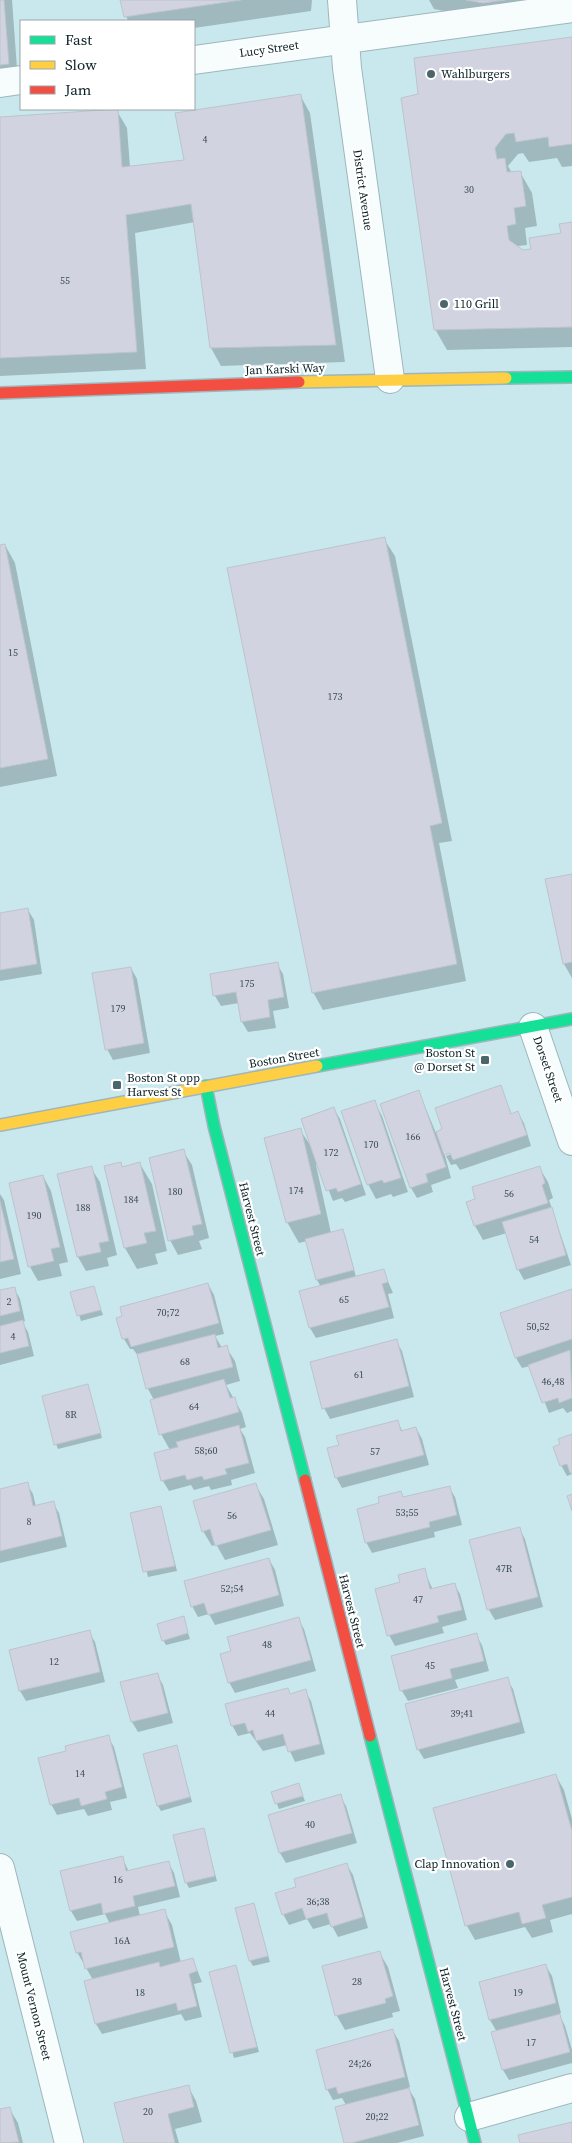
<svg xmlns="http://www.w3.org/2000/svg" width="572" height="2143" viewBox="0 0 572 2143" font-family="'Source Serif 4',serif">
<style>
.shadow{fill:#0003}
.building{fill:#d2d3e1;stroke:#bcc4cc}
.lines{fill:none;stroke-linecap:round;stroke-linejoin:round}
.street-casing{stroke:#9eb6bb;stroke-width:30}
.fast-casing{stroke:#9eb6bb;stroke-width:14}
.slow-casing{stroke:#9eb6bb;stroke-width:14}
.jam-casing{stroke:#9eb6bb;stroke-width:14}
.street{stroke:#f7fcfc;stroke-width:28}
.fast{stroke:#16e098;stroke-width:11}
.slow{stroke:#ffcf43;stroke-width:11}
.jam{stroke:#f24e42;stroke-width:11}
.poi-dot{fill:#4b666b;stroke:#fff;stroke-width:2}
.labels{text-anchor:middle;stroke-width:4.5;stroke-linejoin:round;paint-order:stroke}
.number-label{font-size:10px;fill:#3a4d53}
.street-label{font-size:12px;fill:#082024;stroke:#fff}
.poi-label{font-size:12px;fill:#082024;stroke:#fff;text-anchor:start}
</style>
<rect width="100%" height="100%" fill="#c8e8ee"/>
<g class="shadow">
<path d="M0,0H12L18,82L0,83Z"/>
<path d="M121,0H312L311,11L194,28V21H128Z"/>
<path d="M429,0H572L494,21L434,9Z"/>
<path d="M572,38V166L562,167L557,158L529,162L523,153L518,154L508,166L512,173L520,172L532,193L537,226L525,228L527,245L518,246V248L523,252L532,250L562,234L572,223V347L447,350L435,329L420,95Z"/>
<path d="M300,95L310,113L345,362L221,366L211,348L195,222L135,233L146,369L0,376V118L117,111L127,128L130,167L185,161Z"/>
<path d="M384,539L395,556L452,841L439,843L466,981L323,1010L313,992Z"/>
<path d="M5,545L15,563L57,776L0,787V546Z"/>
<path d="M572,876V978L564,964Z"/>
<path d="M28,910L34,920L42,974L0,981V914Z"/>
<path d="M277,964L283,974L289,1008L273,1011L276,1028L248,1032L242,1022L239,1003L221,1006L215,996L211,975Z"/>
<path d="M131,968L137,979L150,1053L113,1060L107,1049Z"/>
<path d="M500,1086L512,1115L518,1113L524,1123L531,1146L460,1170L456,1164L451,1165L446,1156L457,1152L456,1150L445,1155L444,1152L451,1178L431,1185L433,1192L417,1198L411,1188L382,1105L419,1092L436,1133L444,1130Z"/>
<path d="M374,1101L382,1116L408,1192L393,1197L391,1194L376,1199L368,1184Z"/>
<path d="M334,1109L340,1119L366,1195L345,1202L342,1198L333,1201L318,1164L316,1165L331,1233L342,1230L345,1235L356,1277L383,1270L393,1293L388,1294L394,1318L316,1338L310,1328L300,1292L321,1287L317,1280L307,1241L299,1243L287,1222L300,1130L313,1149Z"/>
<path d="M183,1151L192,1165L209,1238L199,1241L202,1249L178,1255L170,1240Z"/>
<path d="M120,1163L123,1168L140,1164L152,1184L167,1251L155,1254L158,1264L137,1269L125,1248L106,1167Z"/>
<path d="M539,1167L548,1182L553,1198L549,1200L571,1265L524,1280L518,1269L507,1233L483,1240L475,1226L477,1200Z"/>
<path d="M91,1168L100,1182L117,1255L107,1258L109,1266L86,1271L78,1257Z"/>
<path d="M43,1176L51,1191L68,1262L59,1264L62,1276L38,1281L30,1267Z"/>
<path d="M0,1194L4,1200L21,1274L0,1279Z"/>
<path d="M208,1284L214,1295L224,1334L215,1336L222,1348L226,1347L235,1361L240,1381L226,1385L242,1413L246,1427L240,1429L245,1437L255,1473L231,1480L232,1485L211,1490L209,1486L194,1490L191,1485L169,1491L163,1481L155,1454L170,1450L161,1434L154,1400L148,1389L139,1357L133,1349H130L124,1339L118,1319Z"/>
<path d="M93,1287L103,1315L81,1321L72,1293Z"/>
<path d="M14,1288L20,1299L25,1321L22,1322L28,1332L34,1356L0,1365V1292Z"/>
<path d="M572,1291V1411L567,1413L563,1408L549,1413L530,1366L522,1368L516,1358L501,1314Z"/>
<path d="M396,1341L402,1351L414,1397L330,1419L324,1408Z"/>
<path d="M87,1385L102,1438L58,1449L56,1444Z"/>
<path d="M397,1421L403,1432L416,1428L422,1439L429,1465L342,1488L336,1477L340,1446Z"/>
<path d="M572,1435V1474L567,1476L561,1465L562,1445Z"/>
<path d="M27,1484L33,1494L36,1507L53,1503L59,1513L67,1547L0,1563V1490Z"/>
<path d="M255,1484L264,1499L278,1545L225,1560L216,1544L212,1546L203,1531Z"/>
<path d="M449,1487L455,1497L462,1525L434,1532L435,1537L372,1553L366,1542L381,1504L400,1492L404,1498Z"/>
<path d="M161,1507L177,1571L148,1577L132,1514Z"/>
<path d="M519,1528L525,1539L543,1607L495,1620L489,1610Z"/>
<path d="M269,1559L275,1570L284,1606L215,1625L209,1614L198,1617L192,1606Z"/>
<path d="M424,1570L433,1590L454,1584L460,1594L467,1620L442,1627L444,1633L395,1646L389,1635L402,1583Z"/>
<path d="M183,1618L190,1639L166,1645L163,1640Z"/>
<path d="M298,1619L304,1629L316,1671L235,1693L229,1682L232,1652Z"/>
<path d="M89,1632L95,1642L105,1682L26,1701L20,1691L10,1651Z"/>
<path d="M476,1635L482,1645L489,1671L455,1680L458,1688L408,1701L402,1691L392,1657Z"/>
<path d="M157,1674L163,1685L173,1723L138,1732L132,1722L122,1683Z"/>
<path d="M507,1679L513,1689L525,1733L424,1759L418,1749Z"/>
<path d="M305,1691L311,1701L325,1754L295,1762L287,1745L263,1751L250,1733L238,1736L232,1725L290,1695Z"/>
<path d="M108,1737L114,1747L127,1798L110,1802L112,1810L88,1816L84,1809L57,1815L51,1804L68,1752Z"/>
<path d="M176,1746L192,1802L161,1811L158,1806Z"/>
<path d="M556,1776L564,1790L572,1819V1914L550,1920L553,1932L532,1938L525,1927L475,1940L467,1926L435,1809Z"/>
<path d="M298,1784L305,1801L279,1809L272,1792Z"/>
<path d="M340,1796L346,1806L357,1843L286,1863L280,1853L270,1815Z"/>
<path d="M203,1830L217,1881L189,1888L186,1882Z"/>
<path d="M122,1857L129,1872L168,1862L174,1873L180,1897L138,1907L140,1916L164,1911L172,1925L181,1963L193,1960L202,1982L194,1984L202,2017L185,2021L181,2014L102,2034L96,2024L93,1980L77,1952L110,1924L105,1914L77,1921L71,1911Z"/>
<path d="M347,1865L353,1875L368,1928L338,1937L331,1924L313,1929L307,1919L289,1925L283,1914L298,1888Z"/>
<path d="M253,1905L270,1962L253,1966L250,1961Z"/>
<path d="M379,1952L388,1967L400,2011L392,2013L393,2017L345,2030L337,2016L324,1967Z"/>
<path d="M236,1966L259,2052L234,2058L211,1973Z"/>
<path d="M546,1966L552,1976L561,2013L559,2014L565,2026L572,2050V2063L509,2080L503,2070L497,2032L490,2020L480,1983Z"/>
<path d="M393,2031L399,2041L410,2087L408,2088L415,2099L424,2136L397,2143H345L346,2105L342,2098L333,2100L327,2089Z"/>
<path d="M188,2086L196,2101L202,2122L175,2129L179,2143H125Z"/>
<path d="M9,2108L18,2123L23,2143H0V2110Z"/>
</g>
<g class="building">
<path d="M0,0H4L9,64L0,65Z"/>
<path d="M120,0H241L124,17Z"/>
<path d="M466,0H505L483,3Z"/>
<path d="M572,37V144L549,147L548,137L516,142L514,133L506,134L495,148L497,159L505,158L507,172L521,171L526,206L514,208L516,224L507,226L509,240L523,250L531,249L529,238L561,233L559,224L572,222V327L434,330L401,98L418,94L414,58Z"/>
<path d="M301,94L336,345L210,348L191,204L126,215L137,352L0,358V117L118,109L122,167L184,160L175,113Z"/>
<path d="M385,537L442,823L430,826L457,964L312,993L227,568Z"/>
<path d="M5,544L48,759L0,768V545Z"/>
<path d="M572,874V962L563,964L545,879Z"/>
<path d="M28,908L37,964L0,970V913Z"/>
<path d="M278,962L284,997L268,1000L270,1017L241,1022L236,992L213,996L210,974Z"/>
<path d="M131,967L144,1043L105,1050L92,973Z"/>
<path d="M501,1085L511,1114L518,1111L527,1135L453,1160L450,1153L444,1155L436,1132L442,1129L435,1108Z"/>
<path d="M419,1090L446,1167L426,1174L428,1182L410,1188L380,1104Z"/>
<path d="M375,1100L401,1178L384,1183L382,1180L367,1185L341,1111Z"/>
<path d="M334,1107L361,1184L338,1192L336,1188L326,1191L301,1119Z"/>
<path d="M301,1128L321,1214L286,1223L264,1138Z"/>
<path d="M184,1149L202,1224L192,1226L194,1235L168,1241L149,1158Z"/>
<path d="M121,1162L122,1167L140,1162L156,1231L144,1233L147,1243L124,1248L104,1166Z"/>
<path d="M92,1166L109,1241L99,1243L101,1252L77,1257L57,1174Z"/>
<path d="M540,1166L545,1183L542,1185L548,1203L474,1226L466,1202L475,1199L472,1187Z"/>
<path d="M43,1175L60,1247L51,1249L54,1261L28,1267L9,1183Z"/>
<path d="M0,1201L14,1259L0,1262Z"/>
<path d="M552,1207L566,1255L517,1270L502,1222Z"/>
<path d="M343,1229L354,1270L316,1280L305,1239Z"/>
<path d="M384,1269L388,1282L382,1284L389,1307L309,1328L299,1291Z"/>
<path d="M208,1283L219,1323L131,1347L128,1338L122,1339L116,1318L122,1316L120,1307Z"/>
<path d="M94,1286L101,1310L77,1316L70,1292Z"/>
<path d="M15,1287L20,1311L0,1316V1290Z"/>
<path d="M572,1289V1339L515,1358L500,1313Z"/>
<path d="M23,1320L29,1346L0,1353V1326Z"/>
<path d="M215,1334L218,1348L227,1345L233,1367L146,1389L137,1354Z"/>
<path d="M397,1339L409,1386L322,1409L310,1362Z"/>
<path d="M570,1350L572,1398L559,1403L558,1398L542,1403L528,1365Z"/>
<path d="M224,1379L230,1398L235,1397L239,1412L159,1435L150,1400Z"/>
<path d="M88,1384L101,1433L54,1445L42,1396Z"/>
<path d="M398,1420L401,1431L416,1427L424,1455L335,1478L327,1448L339,1445L336,1436Z"/>
<path d="M239,1425L249,1463L225,1469L227,1474L204,1480L202,1476L187,1480L185,1475L161,1481L154,1453L178,1447L176,1442Z"/>
<path d="M572,1434V1473H570L567,1464L560,1466L553,1447L560,1444L558,1439Z"/>
<path d="M28,1482L33,1506L54,1501L62,1536L0,1551V1489Z"/>
<path d="M256,1483L271,1530L215,1546L210,1529L202,1532L193,1501Z"/>
<path d="M450,1486L457,1515L429,1522L430,1527L365,1543L357,1509L379,1503L378,1497L401,1491L403,1497Z"/>
<path d="M572,1494V1511L567,1496Z"/>
<path d="M161,1506L175,1566L143,1572L130,1513Z"/>
<path d="M520,1527L538,1597L487,1610L469,1540Z"/>
<path d="M269,1558L279,1595L208,1615L204,1603L191,1607L184,1581Z"/>
<path d="M425,1568L430,1589L455,1583L462,1610L437,1616L439,1622L387,1636L375,1589L400,1582L398,1575Z"/>
<path d="M184,1616L188,1633L162,1641L157,1624Z"/>
<path d="M299,1617L311,1660L228,1683L220,1654L231,1651L227,1637Z"/>
<path d="M90,1630L100,1672L19,1691L9,1650Z"/>
<path d="M477,1633L484,1661L450,1669L452,1678L400,1691L391,1656Z"/>
<path d="M158,1673L168,1713L131,1722L120,1682Z"/>
<path d="M508,1677L520,1722L417,1750L405,1704Z"/>
<path d="M288,1688L290,1694L306,1689L320,1744L288,1752L283,1734L256,1741L253,1730L248,1732L245,1723L231,1726L225,1704Z"/>
<path d="M109,1735L122,1787L105,1792L107,1799L81,1806L79,1798L50,1805L38,1758L66,1751L65,1746Z"/>
<path d="M177,1745L190,1797L157,1806L143,1754Z"/>
<path d="M556,1774L572,1831V1897L542,1905L546,1918L522,1924L519,1912L465,1926L433,1808Z"/>
<path d="M299,1783L303,1796L275,1804L271,1792Z"/>
<path d="M341,1794L352,1833L279,1853L268,1815Z"/>
<path d="M204,1828L215,1876L185,1883L173,1835Z"/>
<path d="M123,1856L126,1871L169,1861L175,1886L133,1896L135,1906L103,1914L101,1903L70,1911L60,1871Z"/>
<path d="M347,1863L363,1917L331,1927L327,1913L306,1919L302,1908L282,1915L275,1893L296,1887L294,1879Z"/>
<path d="M254,1903L268,1956L249,1961L235,1908Z"/>
<path d="M165,1909L174,1947L85,1969L81,1952L76,1953L70,1932Z"/>
<path d="M380,1951L393,1996L385,1999L386,2003L335,2016L322,1966Z"/>
<path d="M193,1958L197,1971L189,1974L197,2006L178,2011L176,2003L95,2024L84,1981L159,1962L160,1967Z"/>
<path d="M546,1964L556,2003L489,2020L479,1982Z"/>
<path d="M236,1965L257,2047L230,2053L209,1972Z"/>
<path d="M560,2014L570,2052L502,2070L491,2032Z"/>
<path d="M393,2029L405,2077L338,2094L336,2087L326,2090L316,2050Z"/>
<path d="M189,2085L194,2107L168,2114L175,2143H124L114,2103Z"/>
<path d="M409,2088L419,2125L352,2143H344L335,2107Z"/>
<path d="M10,2107L19,2142L0,2143V2109Z"/>
<path d="M572,2122V2143H520L518,2135Z"/>
</g>
<g class="lines">
<g class="street-casing">
<g id="street">
<path d="M342,0L347,68L390,379"/>
<path d="M194,60L572,8"/>
<path d="M0,83L21,80"/>
<path d="M533,1027L572,1141"/>
<path d="M0,1868L69,2143"/>
<path d="M469,2117L572,2088"/>
</g>
</g>
<g class="fast-casing">
<g id="fast">
<path d="M506,378L572,377"/>
<path d="M317,1066L572,1019"/>
<path d="M206,1086L214,1126L305,1480"/>
<path d="M370,1736L475,2143"/>
</g>
</g>
<g class="slow-casing">
<g id="slow">
<path d="M299,382L506,378"/>
<path d="M0,1125L317,1066"/>
</g>
</g>
<g class="jam-casing">
<g id="jam">
<path d="M0,393L299,382"/>
<path d="M305,1480L370,1736"/>
</g>
</g>
<use href="#street" class="street"/>
<use href="#fast" class="fast"/>
<use href="#slow" class="slow"/>
<use href="#jam" class="jam"/>
</g>
<g class="poi-dot">
<circle cx="431" cy="74" r="5"/>
<circle cx="444" cy="304" r="5"/>
<rect x="480" y="1055" width="10" height="10" rx="2.5"/>
<rect x="112" y="1080" width="10" height="10" rx="2.5"/>
<circle cx="510" cy="1864" r="5"/>
</g>
<g class="labels">
<g class="number-label">
<text x="205" y="143">4</text>
<text x="469" y="193">30</text>
<text x="65" y="284">55</text>
<text x="13" y="656">15</text>
<text x="335" y="700">173</text>
<text x="247" y="987">175</text>
<text x="118" y="1012">179</text>
<text x="413" y="1140">166</text>
<text x="371" y="1148">170</text>
<text x="331" y="1156">172</text>
<text x="296" y="1194">174</text>
<text x="175" y="1195">180</text>
<text x="509" y="1197">56</text>
<text x="131" y="1203">184</text>
<text x="83" y="1211">188</text>
<text x="34" y="1219">190</text>
<text x="534" y="1243">54</text>
<text x="344" y="1303">65</text>
<text x="9" y="1305">2</text>
<text x="168" y="1316">70;72</text>
<text x="538" y="1330">50,52</text>
<text x="13" y="1340">4</text>
<text x="185" y="1365">68</text>
<text x="359" y="1378">61</text>
<text x="553" y="1385">46,48</text>
<text x="194" y="1410">64</text>
<text x="71" y="1418">8R</text>
<text x="206" y="1454">58;60</text>
<text x="375" y="1455">57</text>
<text x="407" y="1516">53;55</text>
<text x="232" y="1519">56</text>
<text x="29" y="1525">8</text>
<text x="504" y="1572">47R</text>
<text x="232" y="1592">52;54</text>
<text x="418" y="1603">47</text>
<text x="267" y="1648">48</text>
<text x="54" y="1665">12</text>
<text x="430" y="1669">45</text>
<text x="270" y="1717">44</text>
<text x="462" y="1717">39;41</text>
<text x="80" y="1777">14</text>
<text x="310" y="1828">40</text>
<text x="118" y="1883">16</text>
<text x="318" y="1905">36;38</text>
<text x="122" y="1944">16A</text>
<text x="357" y="1985">28</text>
<text x="140" y="1996">18</text>
<text x="518" y="1996">19</text>
<text x="531" y="2046">17</text>
<text x="360" y="2067">24;26</text>
<text x="148" y="2115">20</text>
<text x="377" y="2120">20;22</text>
</g>
<g class="street-label">
<text transform="translate(269 49) rotate(-8)" y="4">Lucy Street</text>
<text transform="translate(363 190) rotate(82)" y="4">District Avenue</text>
<text transform="translate(285 369) rotate(-2)" y="4">Jan Karski Way</text>
<text transform="translate(284 1058) rotate(-10)" y="4">Boston Street</text>
<text transform="translate(548 1069) rotate(71)" y="4">Dorset Street</text>
<text transform="translate(252 1219) rotate(76)" y="4">Harvest Street</text>
<text transform="translate(352 1611) rotate(76)" y="4">Harvest Street</text>
<text transform="translate(453 2004) rotate(75)" y="4">Harvest Street</text>
<text transform="translate(34 2006) rotate(76)" y="4">Mount Vernon Street</text>
</g>
<g class="poi-label">
<text x="441" y="78">Wahlburgers</text>
<text x="454" y="308">110 Grill</text>
<text x="475" y="1057" text-anchor="end">Boston St<tspan x="475" dy="14">@ Dorset St</tspan></text>
<text x="127" y="1082">Boston St opp<tspan x="127" dy="14">Harvest St</tspan></text>
<text x="500" y="1868" text-anchor="end">Clap Innovation</text>
</g>
</g>
<rect x="20" y="20" width="175" height="90" fill="#ffffff" stroke="#9ca6a7"/>
<rect x="30" y="36" width="25" height="8" fill="#16e098" stroke="#9ca6a7"/>
<text x="65" y="45" font-size="15" fill="#082024">Fast</text>
<rect x="30" y="61" width="25" height="8" fill="#ffcf43" stroke="#9ca6a7"/>
<text x="65" y="70" font-size="15" fill="#082024">Slow</text>
<rect x="30" y="86" width="25" height="8" fill="#f24e42" stroke="#9ca6a7"/>
<text x="65" y="95" font-size="15" fill="#082024">Jam</text>
</svg>
